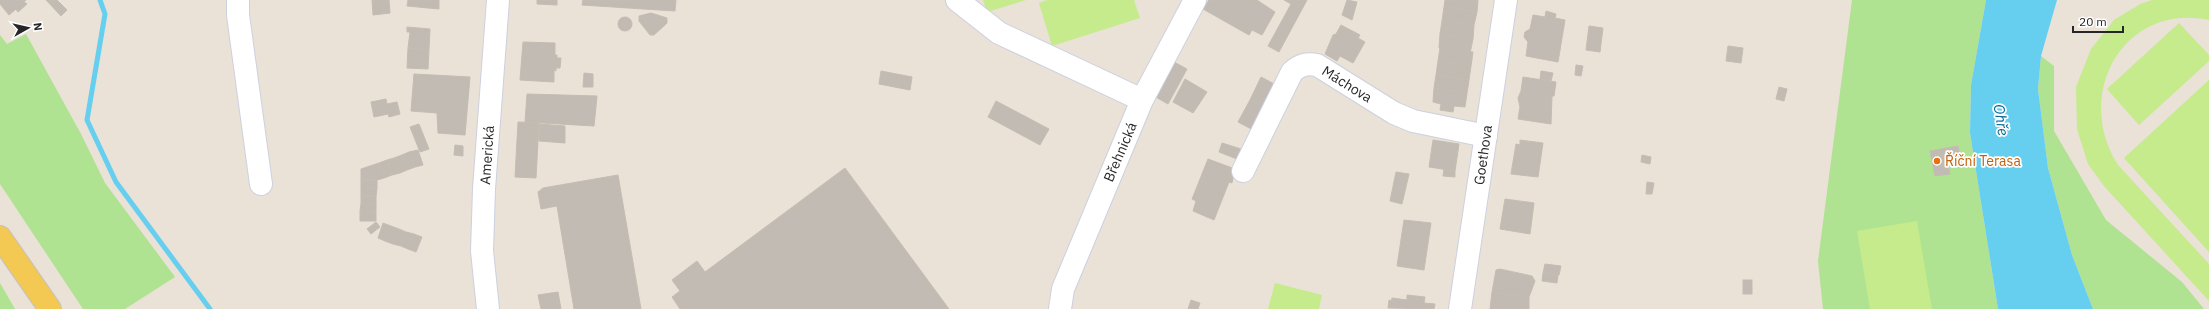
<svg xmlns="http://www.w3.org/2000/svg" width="2209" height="309" viewBox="0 0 2209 309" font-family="'IBM Plex Sans',sans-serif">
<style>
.green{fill:#afe391}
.pitch{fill:#c5eb8c}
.water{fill:#66cff0}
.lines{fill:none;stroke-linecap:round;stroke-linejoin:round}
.stream{stroke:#66cff0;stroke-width:5}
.building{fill:#c1bbb4;stroke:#c5bdb1}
.minor-casing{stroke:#ccd1e0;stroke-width:24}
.major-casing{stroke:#c2c2c2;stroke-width:24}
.minor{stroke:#fff;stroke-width:22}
.major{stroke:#f3c953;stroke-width:22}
.food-dot{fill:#e8710a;stroke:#fff;stroke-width:1.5}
.labels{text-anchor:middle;stroke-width:3.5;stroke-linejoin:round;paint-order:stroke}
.street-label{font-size:14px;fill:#262626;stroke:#fff}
.food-label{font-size:14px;fill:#c56008;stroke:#fff;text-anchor:start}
.water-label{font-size:15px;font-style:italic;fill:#0a6a96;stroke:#fff}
</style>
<rect width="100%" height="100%" fill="#eae1d7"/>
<g class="green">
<path d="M1852,0H1986L1971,85L1970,133L1998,309H1823L1818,261Z"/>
<path d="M26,34L81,134L105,183L175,277L125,309H83L0,184V35L7,44Z"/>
<path d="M2041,56L2054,66V131L2106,220L2182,282L2204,309H2093L2072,255L2048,168L2038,89Z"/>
<path d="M0,283L15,309H0Z"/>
</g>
<g class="pitch">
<path d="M983,0H1026L987,12Z"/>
<path d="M1047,0H1134L1140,18L1052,46L1039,3Z"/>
<path d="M2152,0H2209V20C2123,2 2073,95 2118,165L2209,264V301L2104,186L2088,164L2077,129L2076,87L2091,49L2114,20L2140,4Z"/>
<path d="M2179,23L2209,55V61L2139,125L2107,89Z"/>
<path d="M2209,80V252L2124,158Z"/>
<path d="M1917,221L1932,309H1870L1857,231Z"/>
<path d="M1275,283L1322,295L1319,309H1268Z"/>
</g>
<path class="water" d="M1986,0H2057L2041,56L2038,89L2048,168L2072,255L2093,309H1998L1970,133L1971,85Z"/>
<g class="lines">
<path class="stream" d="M100,0L105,14L87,120L116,182L210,309"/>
</g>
<g class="building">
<path d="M0,0H26L24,2L27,4L18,12L16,9L9,15L0,4Z"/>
<path d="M46,0H57L67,10L61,16Z"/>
<path d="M372,0H389L390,13L373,15Z"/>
<path d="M408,0H439V9L407,6Z"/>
<path d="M537,0H557V5L537,4Z"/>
<path d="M583,0H676L675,11L582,5Z"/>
<path d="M1209,0H1257L1275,12L1262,35L1252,30L1249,35L1203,9Z"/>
<path d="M1284,0H1307L1279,52L1268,46L1291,4Z"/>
<path d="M1347,0L1357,2L1352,20L1342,15Z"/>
<path d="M1445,0H1478L1477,12L1444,7Z"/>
<path d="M1444,7L1477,12L1474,25L1442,21Z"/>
<path d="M1546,11L1556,14L1555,18L1565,20L1558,62L1526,56L1528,42L1524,37L1525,32L1530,29L1533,15L1545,17Z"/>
<path d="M651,13L667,18V23L654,35H650L639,21V16Z"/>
<circle cx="625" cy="24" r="7"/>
<path d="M1442,21L1474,25L1473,39L1440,34Z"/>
<path d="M1341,25L1360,35L1358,38L1365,42L1353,63L1340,56L1337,61L1325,54L1333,35L1336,34Z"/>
<path d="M1589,26L1603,28L1600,52L1586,50Z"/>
<path d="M407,27L430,29L429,49L408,48L410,32H407Z"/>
<path d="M1440,34L1473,39L1470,53L1439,48Z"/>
<path d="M523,42L555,43V55H557V58H561L560,68H556V71L554,70V82L520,80Z"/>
<path d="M1728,46L1743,48L1741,63L1726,61Z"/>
<path d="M408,48L429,49L428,69L407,68Z"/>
<path d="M1440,48L1473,52L1471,66L1438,61Z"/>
<path d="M1172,61L1187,69L1168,104L1154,96Z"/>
<path d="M1438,61L1471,66L1469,80L1436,75Z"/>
<path d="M1576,65L1583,66L1581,76L1575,75Z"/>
<path d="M881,71L912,77L910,90L879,84Z"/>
<path d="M1541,71L1553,73L1551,81L1540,79Z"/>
<path d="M584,73L593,74V87H583Z"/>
<path d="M414,74L470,77L465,135L438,133L437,113L411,111Z"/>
<path d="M1436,75L1469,80L1467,93L1434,88Z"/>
<path d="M1261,77L1278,86L1266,108L1250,100Z"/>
<path d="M1523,77L1556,82L1554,96H1552L1551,124L1518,119L1520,107L1518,98L1521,91Z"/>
<path d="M1185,79L1207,92L1193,113L1173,102Z"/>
<path d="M1779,87L1787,89L1784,101L1776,99Z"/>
<path d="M1434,88L1467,93L1465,107L1454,106L1453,112L1440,110L1441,104L1433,102Z"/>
<path d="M527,94L597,96L594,126L525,122Z"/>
<path d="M386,99L387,104L397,102L400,114L389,117L388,114L374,117L371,102Z"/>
<path d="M1250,100L1266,108L1255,131L1238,122Z"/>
<path d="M996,101L1049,129L1040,145L988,117Z"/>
<path d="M518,122L539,123L536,178L515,177Z"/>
<path d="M419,124L429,149L420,152L410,127Z"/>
<path d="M539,124L565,126V143L539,141Z"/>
<path d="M1433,140L1459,144L1455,171L1429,167Z"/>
<path d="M1520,140L1543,143L1538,177L1511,174L1516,144L1520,145Z"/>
<path d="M1222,143L1241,149L1237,159L1219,152Z"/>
<path d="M455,145L463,146V156L454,155Z"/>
<path d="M1958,146L1961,161L1948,164L1950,174L1935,176L1930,151Z"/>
<path d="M418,150L423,165L415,167L409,152Z"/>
<path d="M409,152L415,167L407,170L402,155Z"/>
<path d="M402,155L407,170L400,173L394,158Z"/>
<path d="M1642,155L1651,157L1650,164L1641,162Z"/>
<path d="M394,158L400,173L392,175L387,160Z"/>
<path d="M1208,159L1235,169L1232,183L1229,182L1214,220L1193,211L1196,201L1192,199Z"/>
<path d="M387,160L392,175L384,178L379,163Z"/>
<path d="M379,163L384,178L377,180H361V169Z"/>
<path d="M845,168L949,309H680L672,297L680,291L672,280L697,261L705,272Z"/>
<path d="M1444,169L1455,171V177L1443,176Z"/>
<path d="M1396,172L1409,174L1402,204L1390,201Z"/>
<path d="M618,175L641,309H574L557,206L541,209L538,192L543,188Z"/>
<rect x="361" y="180" width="16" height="8"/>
<path d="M1647,182L1654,183L1652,194H1646Z"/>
<path d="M361,188H377L376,196H361Z"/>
<rect x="361" y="196" width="15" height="8"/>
<path d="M1505,199L1534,203L1530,234L1500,229Z"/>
<path d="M361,204H376V212L360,211Z"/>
<path d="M360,211L376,212V221H360Z"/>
<path d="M1404,220L1431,223L1424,270L1397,266Z"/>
<path d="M376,222L380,227L371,234L367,229Z"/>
<path d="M383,223L391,226L385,241L378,238Z"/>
<path d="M391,226L399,229L393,244L385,241Z"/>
<path d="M399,229L406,232L401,246L393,244Z"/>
<path d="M406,232L414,234L408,249L401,246Z"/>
<path d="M414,234L422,237L416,252L408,249Z"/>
<path d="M1545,264L1561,266L1559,275L1543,273Z"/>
<path d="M1500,269L1532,276L1535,281L1529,297L1492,292L1496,270Z"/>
<path d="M1543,273L1558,275L1557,283L1542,281Z"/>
<rect x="1743" y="280" width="9" height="14"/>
<path d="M558,292L561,309H541L538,295Z"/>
<path d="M1492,292L1529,297V309H1490Z"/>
<path d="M1407,295L1425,297L1424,303L1435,304L1434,309L1388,308L1389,300L1391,301L1392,298L1407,300Z"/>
<path d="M1191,300L1200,303L1198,309H1188Z"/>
</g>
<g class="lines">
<g class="minor-casing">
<g id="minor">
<path d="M238,0V15L261,184"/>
<path d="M957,0L999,33L1142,100"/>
<path d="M1243,171L1292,72C1300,65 1306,63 1317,65L1394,113L1413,121L1486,136"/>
<path d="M488,309L482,251L484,189L498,0"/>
<path d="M1060,309L1063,289L1142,100L1195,0"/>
<path d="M1460,309L1506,0"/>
</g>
</g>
<g class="major-casing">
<path id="major" d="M0,237L50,309"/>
</g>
<use href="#minor" class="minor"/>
<use href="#major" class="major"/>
</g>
<circle class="food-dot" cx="1937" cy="161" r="4"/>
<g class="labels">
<g class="street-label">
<text transform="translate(1347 84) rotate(32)" y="5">Máchova</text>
<text transform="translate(1120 152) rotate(-67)" y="5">Břehnická</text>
<text transform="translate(487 155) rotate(-86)" y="5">Americká</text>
<text transform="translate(1483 155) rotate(-82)" y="5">Goethova</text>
</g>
<g class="food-label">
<text x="1945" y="166">Říční Terasa</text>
</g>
<g class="water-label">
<text transform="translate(2001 120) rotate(81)" y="5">Ohře</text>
</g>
</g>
<g transform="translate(28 28) rotate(82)" stroke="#ffffff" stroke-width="3" paint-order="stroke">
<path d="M0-3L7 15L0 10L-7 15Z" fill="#262626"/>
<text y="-6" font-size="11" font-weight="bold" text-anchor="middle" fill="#262626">N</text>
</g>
<path d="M2073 26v6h50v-6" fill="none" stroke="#262626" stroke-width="2"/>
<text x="2079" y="26" font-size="12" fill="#262626" stroke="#ffffff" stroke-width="3" paint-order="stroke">20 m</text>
</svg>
